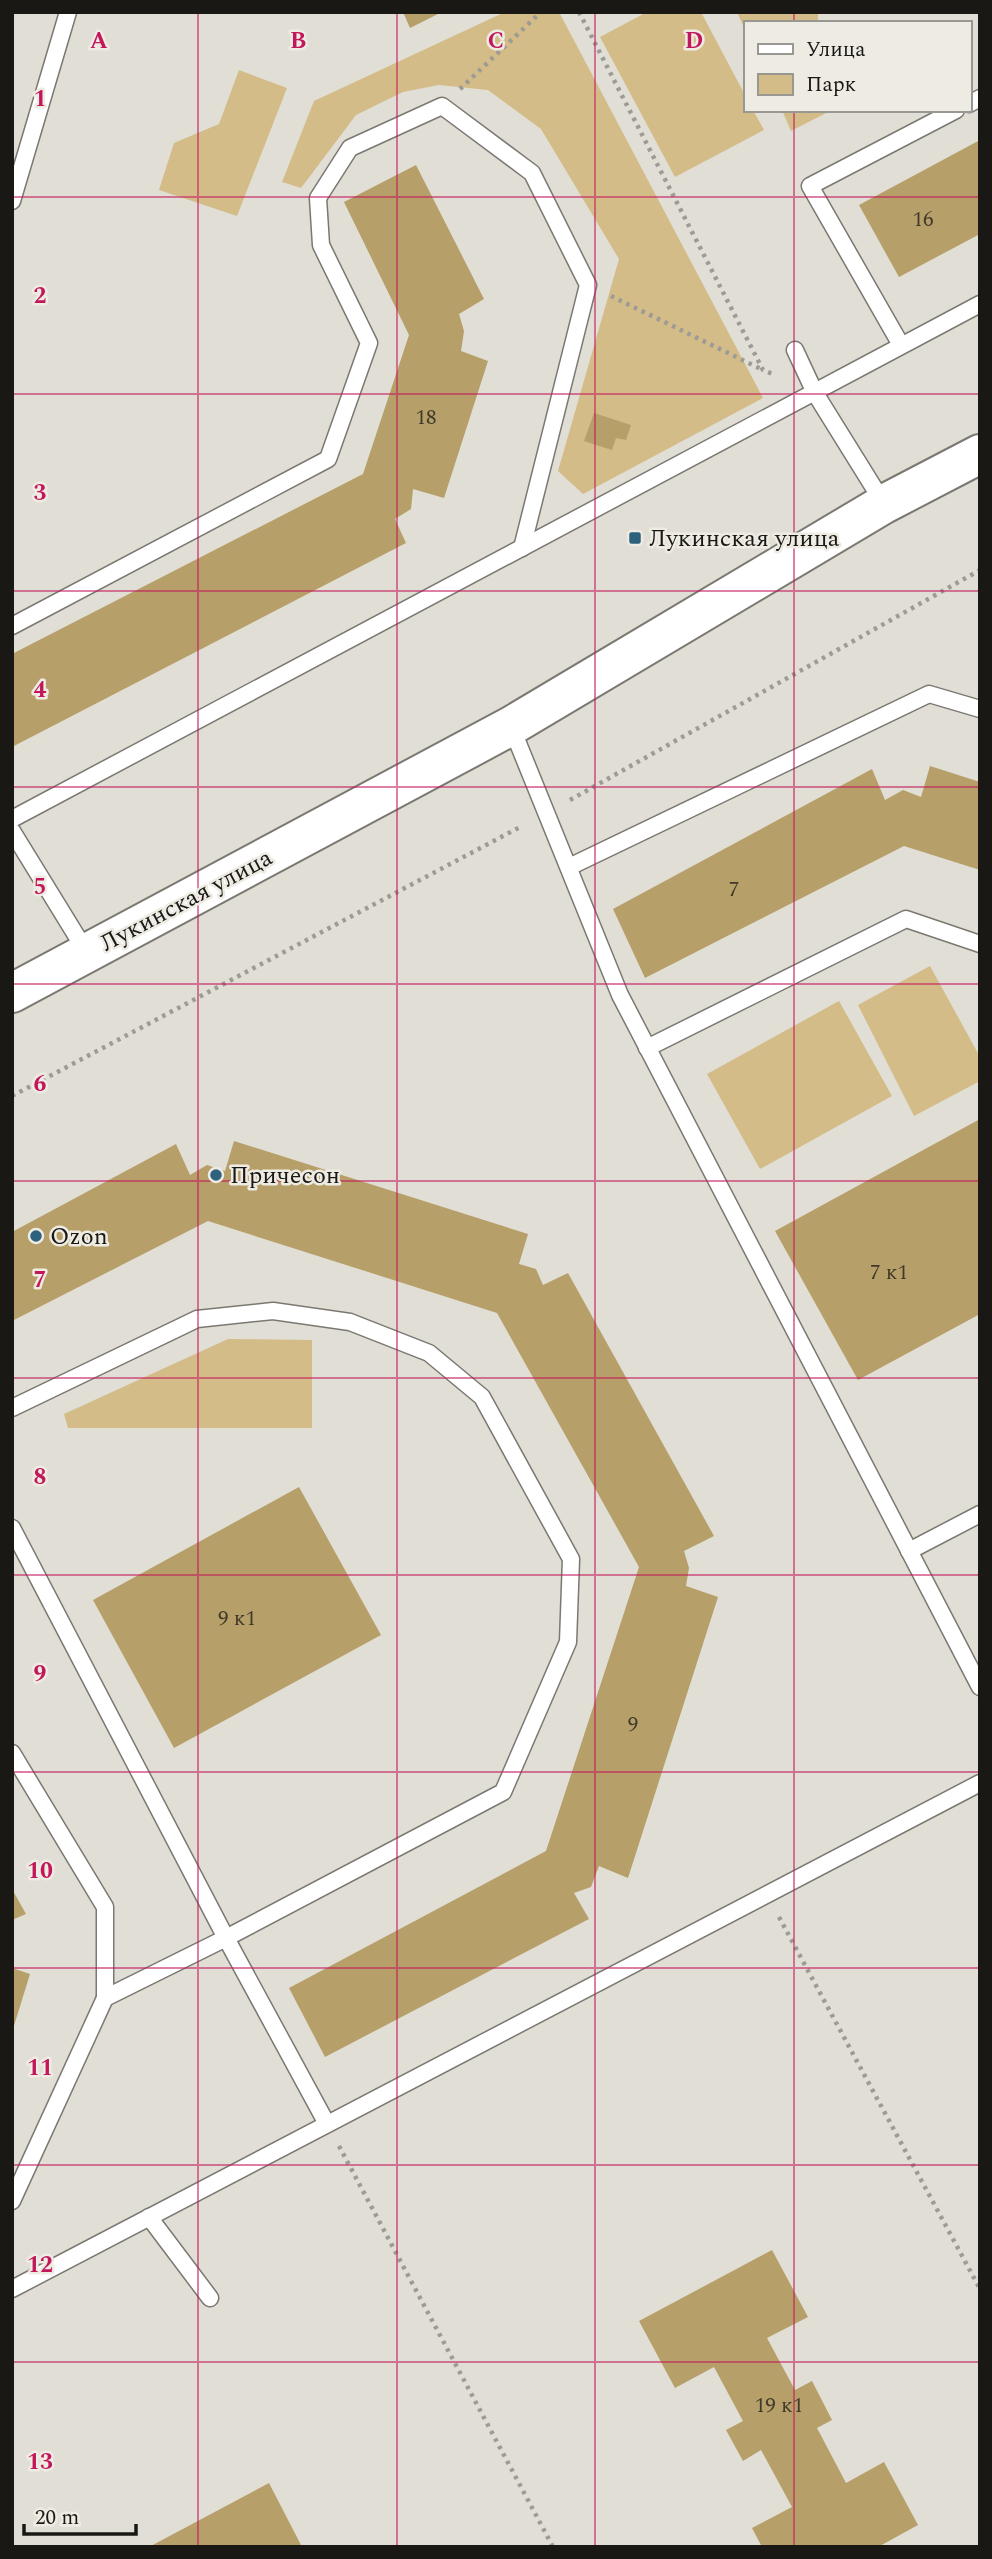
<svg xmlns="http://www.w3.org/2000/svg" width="992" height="2559" viewBox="0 0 992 2559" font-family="Spectral,serif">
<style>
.green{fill:#d3bc87}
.building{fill:#b69f68}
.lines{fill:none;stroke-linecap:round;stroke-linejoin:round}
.lane-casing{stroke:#7b7871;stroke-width:19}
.secondary-casing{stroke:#7b7871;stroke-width:42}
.path{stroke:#9d9b95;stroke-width:4.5;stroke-dasharray:3.5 5;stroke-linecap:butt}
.lane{stroke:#fff;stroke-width:16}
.secondary{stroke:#fff;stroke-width:38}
.grid{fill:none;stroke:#c2185b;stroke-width:2;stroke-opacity:0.55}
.poi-dot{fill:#2d617d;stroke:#eeebe3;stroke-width:2.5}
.labels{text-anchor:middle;stroke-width:5;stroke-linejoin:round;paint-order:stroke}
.number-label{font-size:21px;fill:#403a2a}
.poi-label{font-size:24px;fill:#191815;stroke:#eeebe3;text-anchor:start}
.street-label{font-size:24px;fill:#191815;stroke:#eeebe3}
.grid-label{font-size:23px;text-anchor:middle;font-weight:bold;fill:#c2185b;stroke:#eeebe3;stroke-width:5;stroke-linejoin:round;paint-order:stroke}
</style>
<rect width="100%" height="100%" fill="#e1ded6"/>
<g class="green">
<path d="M505,12H559L763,398L583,494L558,471L619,259L541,129L488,90L439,85L403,92L356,115L301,188L282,182L314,101Z"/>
<path d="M647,12H701L745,95V110H753L764,130L675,177L600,37Z"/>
<path d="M737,12H818V23H745V30Z"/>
<path d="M239,70L287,88L237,216L159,190L174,143L219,124Z"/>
<path d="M782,110H832L791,131Z"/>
<path d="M930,966L980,1057V1081L914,1116L858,1005Z"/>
<path d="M839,1001L892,1096L760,1169L707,1074Z"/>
<path d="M228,1339L312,1340V1428H68L64,1414Z"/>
</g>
<g class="building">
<path d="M403,12H442L410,28Z"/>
<path d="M980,140V234L899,277L859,205Z"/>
<path d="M416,165L484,299L459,314L464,331L461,351L488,361L444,498L413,489L411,509L395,519L406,543L12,747V654L363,474L409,335L344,202Z"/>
<path d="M594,413L631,425L626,440L616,438L612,450L584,441Z"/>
<path d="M930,766L980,782V870L904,846L645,978L613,909L872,769L885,800L903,790L921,797Z"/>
<path d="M980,1119V1314L858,1380L775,1231Z"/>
<path d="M234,1141L528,1234L519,1264L536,1269L543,1285L568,1273L714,1536L684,1551L689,1568L686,1586L718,1597L628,1878L599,1866L591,1887L574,1893L589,1919L325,2057L289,1988L546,1851L639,1567L497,1313L208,1221L12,1321V1232L176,1144L190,1175L207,1165L225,1171Z"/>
<path d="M299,1487L381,1635L174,1748L93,1600Z"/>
<path d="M12,1889L26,1914L12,1920Z"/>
<path d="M12,1968L30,1974L13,2029L12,2028Z"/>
<path d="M772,2250L808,2317L767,2338L795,2390L812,2381L832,2420L817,2428L846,2483L884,2462L918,2525L878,2547H762L752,2528L792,2507L761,2450L743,2461L726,2430L743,2421L714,2367L675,2388L639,2321Z"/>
<path d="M269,2483L302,2547H149Z"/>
</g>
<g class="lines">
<g class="lane-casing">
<g id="lane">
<path d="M969,104L980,98"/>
<path d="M12,201L68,12"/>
<path d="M901,345L810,186L956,110"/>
<path d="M795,350L815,393L884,504"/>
<path d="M12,626L328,459L369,343L321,245L318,198L350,148L442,106L532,173L588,285L522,548"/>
<path d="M511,726L620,995L980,1687"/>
<path d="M12,819L980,304"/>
<path d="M12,831L87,953"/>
<path d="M569,867L929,694L980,709"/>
<path d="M647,1048L906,919L980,944"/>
<path d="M12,1408L197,1319L273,1311L350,1322L429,1353L482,1397L571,1559L568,1642L503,1792L226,1938L105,1998L12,2201"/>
<path d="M12,1528L226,1938L327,2124"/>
<path d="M909,1551L980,1514"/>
<path d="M12,1753L105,1907V1998"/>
<path d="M149,2217L210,2298"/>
<path d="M12,2289L980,1783"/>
</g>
</g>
<g class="secondary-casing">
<path id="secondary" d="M12,993L511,726L884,504L980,454"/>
</g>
<g class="path">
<path d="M579,12L763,370L775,375"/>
<path d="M460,89L541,12"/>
<path d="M611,296L763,370"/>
<path d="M570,800L980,570"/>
<path d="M12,1096L522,826"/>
<path d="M779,1917L980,2289"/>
<path d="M339,2146L553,2547"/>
</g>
<use href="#lane" class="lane"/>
<use href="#secondary" class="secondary"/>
</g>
<path class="grid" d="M198,12V2547M397,12V2547M595,12V2547M794,12V23M794,110V2547M12,197H980M12,394H980M12,591H980M12,787H980M12,984H980M12,1181H980M12,1378H980M12,1575H980M12,1772H980M12,1968H980M12,2165H980M12,2362H980"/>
<g class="poi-dot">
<rect x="628" y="531" width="14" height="14" rx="3.5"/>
<circle cx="216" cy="1175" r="7"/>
<circle cx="36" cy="1236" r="7"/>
</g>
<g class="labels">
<g class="number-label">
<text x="923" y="226">16</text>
<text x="426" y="424">18</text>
<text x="734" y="896">7</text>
<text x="889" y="1279">7 к1</text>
<text x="237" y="1625">9 к1</text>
<text x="633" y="1731">9</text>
<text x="779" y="2412">19 к1</text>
</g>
<g class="poi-label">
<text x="649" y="546">Лукинская улица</text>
<text x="230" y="1183">Причесон</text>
<text x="50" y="1244">Ozon</text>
</g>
<g class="street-label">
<text transform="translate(186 900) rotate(-28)" y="8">Лукинская улица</text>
</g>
</g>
<g class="grid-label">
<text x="99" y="48">A</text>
<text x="298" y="48">B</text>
<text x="496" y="48">C</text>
<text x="694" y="48">D</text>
<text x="40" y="106">1</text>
<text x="40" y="303">2</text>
<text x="40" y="500">3</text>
<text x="40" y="697">4</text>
<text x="40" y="894">5</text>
<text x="40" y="1091">6</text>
<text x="40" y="1287">7</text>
<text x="40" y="1484">8</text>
<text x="40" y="1681">9</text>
<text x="40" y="1878">10</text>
<text x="40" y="2075">11</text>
<text x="40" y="2272">12</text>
<text x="40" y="2469">13</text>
</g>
<rect width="992" height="2559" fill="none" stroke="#191815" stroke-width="28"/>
<rect x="744" y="21" width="228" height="91" fill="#eeebe3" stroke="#999791" stroke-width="2"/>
<rect x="758" y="44" width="35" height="10" fill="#ffffff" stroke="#999791" stroke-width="2"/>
<text x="806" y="56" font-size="21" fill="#191815">Улица</text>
<rect x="758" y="74" width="35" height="21" fill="#d3bc87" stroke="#999791" stroke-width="2"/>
<text x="806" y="91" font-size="21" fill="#191815">Парк</text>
<path d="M24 2524v10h112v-10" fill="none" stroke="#191815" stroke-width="3.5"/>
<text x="35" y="2524" font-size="21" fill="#191815" stroke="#eeebe3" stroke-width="5" paint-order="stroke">20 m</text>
</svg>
